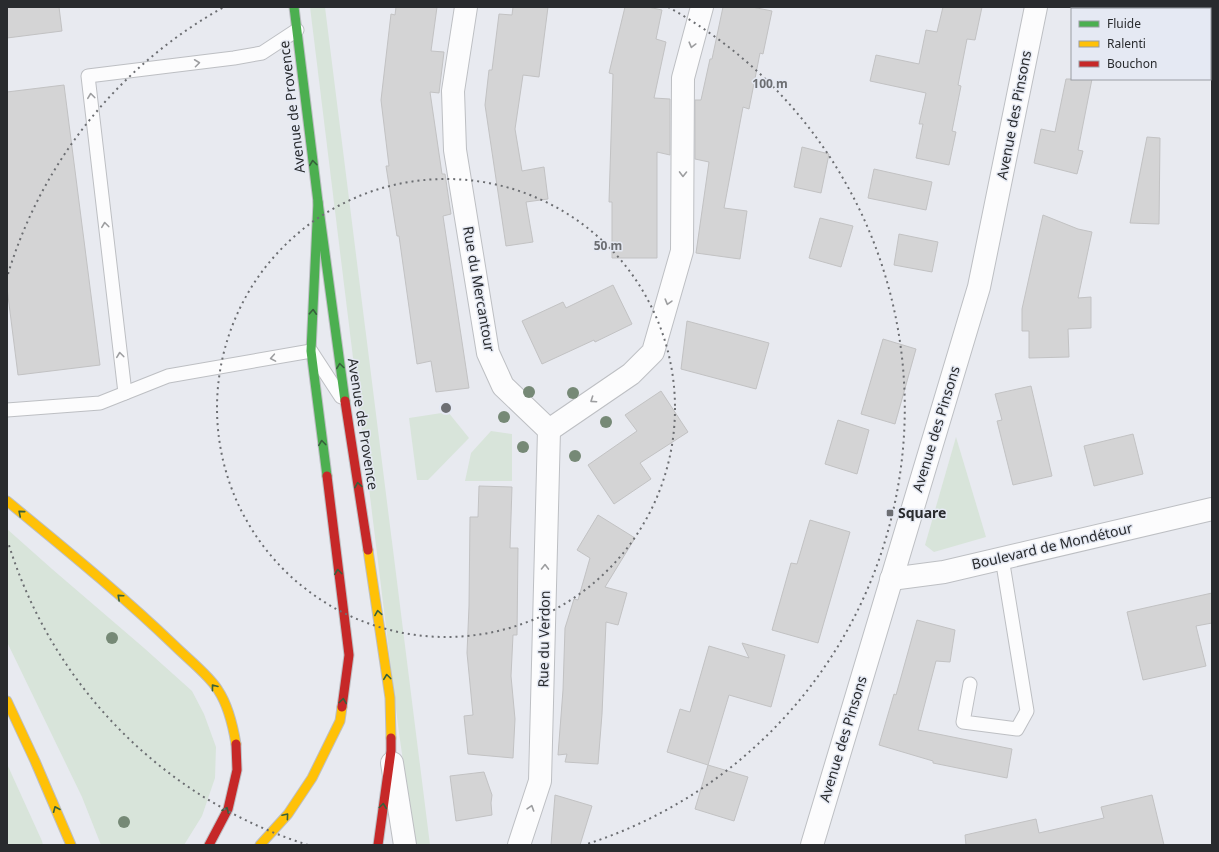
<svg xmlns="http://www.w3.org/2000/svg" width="1219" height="852" viewBox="0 0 1219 852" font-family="'Noto Sans',sans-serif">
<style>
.green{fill:#d8e4da}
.building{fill:#d4d4d5;stroke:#c2c2c3}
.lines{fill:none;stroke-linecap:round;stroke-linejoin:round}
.lane-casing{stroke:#bdbfc3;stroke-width:15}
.street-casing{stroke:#bdbfc3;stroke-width:24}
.fast-casing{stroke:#bdbfc3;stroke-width:11}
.slow-casing{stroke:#bdbfc3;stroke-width:11}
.jam-casing{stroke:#bdbfc3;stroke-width:11}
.lane{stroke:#fcfcfd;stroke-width:13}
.street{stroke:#fcfcfd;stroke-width:22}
.fast{stroke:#4caf50;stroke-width:9}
.slow{stroke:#ffc107;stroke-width:9}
.jam{stroke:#c62828;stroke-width:9}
.tree{fill:#768976}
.oneway{stroke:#9d9ea0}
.oneway2{stroke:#37603c}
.ring{fill:none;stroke:#6c6e72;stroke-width:2;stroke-dasharray:2 4}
.poi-dot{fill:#6c6e72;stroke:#e5e9f3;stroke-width:1.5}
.labels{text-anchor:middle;stroke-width:3;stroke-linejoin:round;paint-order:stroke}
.street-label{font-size:14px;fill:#292b2e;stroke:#e5e9f3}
.poi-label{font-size:14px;font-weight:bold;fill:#292b2e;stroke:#e5e9f3;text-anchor:start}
.centre{fill:#6c6e72;stroke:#e5e9f3;stroke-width:2}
.ring-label{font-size:12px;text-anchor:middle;font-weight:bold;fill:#6c6e72;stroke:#e5e9f3;stroke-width:3;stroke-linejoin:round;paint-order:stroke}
</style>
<rect width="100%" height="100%" fill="#e8eaf0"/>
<g class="green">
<path d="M310,7H325L430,845H415L399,733Z"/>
<path d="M448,412L469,438L428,480H417L409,418Z"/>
<path d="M491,431L512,434V481H465L471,453Z"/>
<path d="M956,437L986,537L934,552L925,545Z"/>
<path d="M7,529L52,569L144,648L192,691L204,714L216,747L215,778L202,816L184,845H101L82,797L7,642Z"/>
<path d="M7,764L42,841L43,845H7Z"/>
</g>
<g class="building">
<path d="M7,7H59L62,31L7,38Z"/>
<path d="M396,7H437L431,51L444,52L439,93L430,92L442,174H445L451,214L443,216L469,388L436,392L431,361L417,364L399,236H397L386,166H389L381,100L391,14L395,15Z"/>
<path d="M513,7H548L539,77L523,75L515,129L522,171L544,167L548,199L526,202L533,242L506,246L485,105L489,70H492L499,14L512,15Z"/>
<path d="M625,7H648L662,10L656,39L666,42L654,98L670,99V155L657,152V258H612V202H609L613,74L609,73Z"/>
<path d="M723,7H752L772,11L763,54L760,53L749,109L743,107L724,208L747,211L740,259L696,253L709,162L695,159V100H701L710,59H712Z"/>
<path d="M943,7H982L975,40L967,39L958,85L961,86L952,131L956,132L949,165L916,158L923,124H919L926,93L870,81L876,55L919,64L926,30L937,32Z"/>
<path d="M1066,79H1092L1078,150L1083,151L1077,174L1034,163L1041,129L1055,132Z"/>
<path d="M64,85L100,365L18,375L7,288V92Z"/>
<path d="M1147,137L1160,138L1159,224L1130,223Z"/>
<path d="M802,147L829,154L821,193L794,187Z"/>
<path d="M874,169L932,182L926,210L868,198Z"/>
<path d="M1043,215L1078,229L1092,232L1078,298L1091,297V328L1068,329L1069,357L1029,358V331H1022V309Z"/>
<path d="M820,218L853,226L841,267L809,258Z"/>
<path d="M899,234L938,242L932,272L894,265Z"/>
<path d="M613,285L632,324L595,342L594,340L542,364L522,321L563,302L566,308Z"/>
<path d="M687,321L769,343L756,389L681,369Z"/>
<path d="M883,339L916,349L895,424L861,414Z"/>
<path d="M1031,386L1052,476L1013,485L997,421L1002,420L995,394Z"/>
<path d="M661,391L688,432L640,463L651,479L614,504L588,465L637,431L625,415Z"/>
<path d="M838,420L869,430L857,474L825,464Z"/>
<path d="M1133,434L1143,474L1094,486L1084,446Z"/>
<path d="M479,486L512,487L510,548H518L517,635H513L511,676L515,719L513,758L468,754L464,716L473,715L467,653L469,606L470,517H478Z"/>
<path d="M598,515L635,538L605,587L627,593L618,625L606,622L602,714L598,764L565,762L567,754L558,755L563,690L565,628L574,599L578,600L590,558L577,550Z"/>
<path d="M810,520L850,532L818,643L772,630L791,563L797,564Z"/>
<path d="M1212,593V623L1196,626L1206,666L1143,680L1127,612Z"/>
<path d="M917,620L955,630L950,662L936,661L918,730L1012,749L1007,778L933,763V761L879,745L894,694L896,695Z"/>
<path d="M742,643L785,655L771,707L729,695L708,765L667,752L680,709L690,712L709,646L749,658Z"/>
<path d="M708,765L748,777L734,821L695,809Z"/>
<path d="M484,772L492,795L491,803L492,815L456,821L450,776Z"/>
<path d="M555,795L592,806L580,845H551Z"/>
<path d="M1152,795L1164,845H966L965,835L1036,819L1039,833L1104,818L1101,807Z"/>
</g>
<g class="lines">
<g class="lane-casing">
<g id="lane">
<path d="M125,393L88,76L234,58L262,53L297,30"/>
<path d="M7,410L100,403L168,376L311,351L341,397"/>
<path d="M970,684L963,722L1017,729L1027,711L1002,558"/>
</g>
</g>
<g class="street-casing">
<g id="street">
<path d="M466,7L453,91L455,150L488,353L503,386L549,430L631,374L653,352L682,251L683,78L702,7"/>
<path d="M891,579L944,572L1212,509"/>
<path d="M392,763L405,845"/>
<path d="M519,845L540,781L549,430"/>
<path d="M812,845L979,287L1036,7"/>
</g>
</g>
<g class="fast-casing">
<g id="fast">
<path d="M294,7L318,202L345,401"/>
<path d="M318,202L311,351L327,476"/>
</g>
</g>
<g class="slow-casing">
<g id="slow">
<path d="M7,501C64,548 122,595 175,646C187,658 210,676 218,690C228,705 233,726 236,744"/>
<path d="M368,550L390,698L391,738"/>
<path d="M7,701L35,761L71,845"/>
<path d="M260,845L288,814L312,778L340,721L342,707"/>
</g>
</g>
<g class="jam-casing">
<g id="jam">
<path d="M345,401L368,550"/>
<path d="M327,476L349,655L342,707"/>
<path d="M209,845L228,809L237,770L236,744"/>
<path d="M378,845L391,751V738"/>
</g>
</g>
<use href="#lane" class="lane"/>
<use href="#street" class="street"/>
<use href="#fast" class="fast"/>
<use href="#slow" class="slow"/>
<use href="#jam" class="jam"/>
</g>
<g class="tree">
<circle cx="529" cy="392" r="6"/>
<circle cx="573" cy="393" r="6"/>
<circle cx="504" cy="417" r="6"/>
<circle cx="606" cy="422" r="6"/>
<circle cx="523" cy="447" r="6"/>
<circle cx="575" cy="456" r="6"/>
<circle cx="112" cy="638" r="6"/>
<circle cx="124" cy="822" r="6"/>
</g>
<defs><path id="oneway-chevron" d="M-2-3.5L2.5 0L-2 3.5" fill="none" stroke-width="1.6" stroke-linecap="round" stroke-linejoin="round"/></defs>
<g class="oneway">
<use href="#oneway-chevron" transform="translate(692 45) rotate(105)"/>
<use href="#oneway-chevron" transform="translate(197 63) rotate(-7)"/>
<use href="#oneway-chevron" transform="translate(91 96) rotate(-97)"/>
<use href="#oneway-chevron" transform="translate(683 174) rotate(91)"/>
<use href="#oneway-chevron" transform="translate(105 225) rotate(-97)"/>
<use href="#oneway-chevron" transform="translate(668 302) rotate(106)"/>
<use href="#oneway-chevron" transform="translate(120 355) rotate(-97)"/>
<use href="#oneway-chevron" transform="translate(273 358) rotate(170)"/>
<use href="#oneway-chevron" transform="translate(593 400) rotate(146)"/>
<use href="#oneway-chevron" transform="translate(545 567) rotate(-89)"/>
<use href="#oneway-chevron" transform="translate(531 808) rotate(-72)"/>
</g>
<g class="oneway2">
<use href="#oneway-chevron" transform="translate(313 163) rotate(-97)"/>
<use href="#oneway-chevron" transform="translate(313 312) rotate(-87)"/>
<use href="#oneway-chevron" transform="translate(340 366) rotate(-98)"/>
<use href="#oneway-chevron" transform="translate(322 443) rotate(-97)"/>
<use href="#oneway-chevron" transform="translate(358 485) rotate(-99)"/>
<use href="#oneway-chevron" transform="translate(21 513) rotate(-140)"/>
<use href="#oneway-chevron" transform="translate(338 572) rotate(-97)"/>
<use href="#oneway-chevron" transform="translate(120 597) rotate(-138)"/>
<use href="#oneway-chevron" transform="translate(378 613) rotate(-99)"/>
<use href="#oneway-chevron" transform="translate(387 677) rotate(-97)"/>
<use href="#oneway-chevron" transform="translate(214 687) rotate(-128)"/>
<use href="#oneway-chevron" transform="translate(343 701) rotate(-82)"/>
<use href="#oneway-chevron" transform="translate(383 806) rotate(-82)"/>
<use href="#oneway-chevron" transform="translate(56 809) rotate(-113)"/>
<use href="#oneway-chevron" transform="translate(226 810) rotate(-67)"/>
<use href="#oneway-chevron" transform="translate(286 816) rotate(-50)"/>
</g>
<g class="ring">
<circle cx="446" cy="408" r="229"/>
<path d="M308 845A458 458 0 0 1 8 542M8 274A458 458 0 0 1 224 7M668 7A458 458 0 0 1 584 845"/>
</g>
<rect class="poi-dot" x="886" y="509" width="8" height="8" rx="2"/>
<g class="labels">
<g class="street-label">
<text transform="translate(292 107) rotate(-97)" y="5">Avenue de Provence</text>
<text transform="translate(1014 115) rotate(-79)" y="5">Avenue des Pinsons</text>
<text transform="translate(479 289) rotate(80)" y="5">Rue du Mercantour</text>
<text transform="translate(363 424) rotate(81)" y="5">Avenue de Provence</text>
<text transform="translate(936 429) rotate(-73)" y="5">Avenue des Pinsons</text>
<text transform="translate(1052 546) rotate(-13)" y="5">Boulevard de Mondétour</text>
<text transform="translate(544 639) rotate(-89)" y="5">Rue du Verdon</text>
<text transform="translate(843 739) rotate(-73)" y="5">Avenue des Pinsons</text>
</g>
<g class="poi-label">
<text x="898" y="518">Square</text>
</g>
</g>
<circle cx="446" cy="408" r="6" class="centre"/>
<g class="ring-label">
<text x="770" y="88">100 m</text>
<text x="608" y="250">50 m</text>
</g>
<rect width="1219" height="852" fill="none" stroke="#292b2e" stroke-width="16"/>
<rect x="1071" y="8" width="140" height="72" fill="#e5e9f3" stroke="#9a9da4"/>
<rect x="1079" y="21" width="20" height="6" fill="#4caf50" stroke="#9a9da4"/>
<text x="1107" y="28" font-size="12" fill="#292b2e">Fluide</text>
<rect x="1079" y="41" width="20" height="6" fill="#ffc107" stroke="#9a9da4"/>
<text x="1107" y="48" font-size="12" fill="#292b2e">Ralenti</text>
<rect x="1079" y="61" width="20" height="6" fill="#c62828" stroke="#9a9da4"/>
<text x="1107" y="68" font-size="12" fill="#292b2e">Bouchon</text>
</svg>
